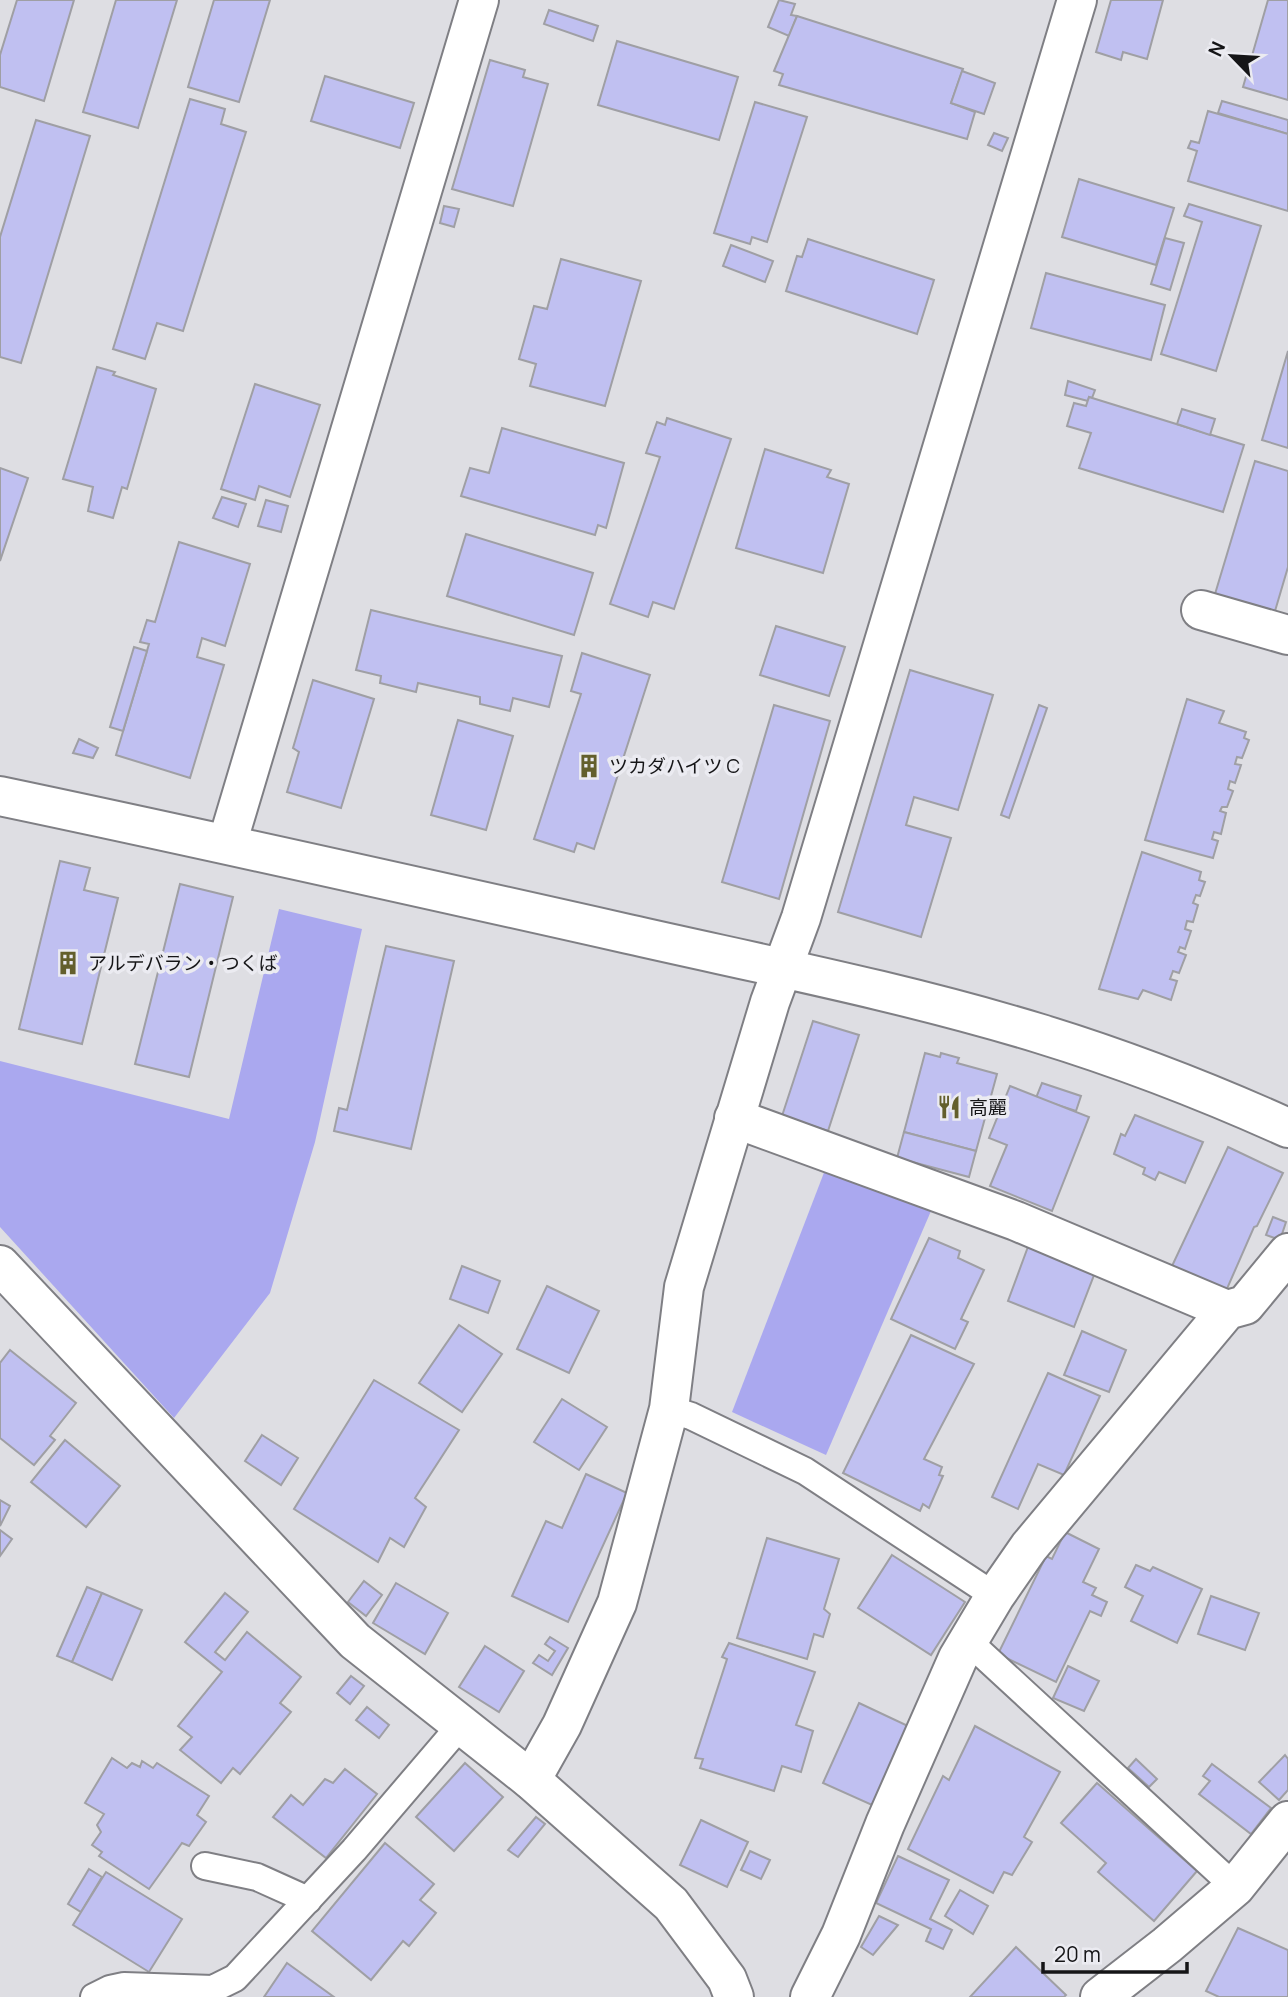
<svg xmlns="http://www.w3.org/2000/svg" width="1288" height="1997" viewBox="0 0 1288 1997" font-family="Manrope,'Noto Sans JP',sans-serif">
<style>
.green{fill:#aaa8ef}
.building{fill:#c0c0f1;stroke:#9f9fa4;stroke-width:2}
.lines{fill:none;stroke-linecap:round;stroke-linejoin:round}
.lane-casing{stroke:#7f7f84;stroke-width:30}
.street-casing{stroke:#7f7f84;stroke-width:42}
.secondary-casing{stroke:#7f7f84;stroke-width:42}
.lane{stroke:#fff;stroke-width:26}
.street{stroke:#fff;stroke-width:38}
.secondary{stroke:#fff;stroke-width:38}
.labels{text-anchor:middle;stroke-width:7;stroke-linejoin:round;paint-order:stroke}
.poi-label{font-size:19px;fill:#151517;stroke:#ebebf1;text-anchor:start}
</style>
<rect width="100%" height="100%" fill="#dedee3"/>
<g class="green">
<path d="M279,909L362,929L315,1142L270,1293L174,1418L0,1227V1061L229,1119Z"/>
<path d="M825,1170L931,1211L826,1455L732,1412Z"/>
</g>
<g class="building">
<path d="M17,0H74L44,101L0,87V55Z"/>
<path d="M116,0H177L138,128L83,112Z"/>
<path d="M214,0H270L239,102L188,87Z"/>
<path d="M779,0L795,4L791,15L797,16L789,36L768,27Z"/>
<path d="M1111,0H1163L1147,59L1123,52L1121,60L1096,52Z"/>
<path d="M1268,0H1288V100L1243,87Z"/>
<path d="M549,10L598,26L593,41L544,24Z"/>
<path d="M797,16L963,69L951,103L975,112L967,139L779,85L783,74L774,71Z"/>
<path d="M617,41L738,77L719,140L598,105Z"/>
<path d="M490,60L525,70L523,77L548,84L513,206L452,189Z"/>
<path d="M962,71L995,83L984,114L951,103Z"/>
<path d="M325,76L414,103L400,148L311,121Z"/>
<path d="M190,99L225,109L221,124L246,132L183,331L157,323L145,359L113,349Z"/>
<path d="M1222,101L1288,120V134L1218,113Z"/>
<path d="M755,102L807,117L767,242L752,237L750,244L714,233Z"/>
<path d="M1208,111L1288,134V211L1188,181L1197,151L1188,148L1191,141L1199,143Z"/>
<path d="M36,120L90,136L21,363L0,357V237Z"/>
<path d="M994,133L1008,138L1002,151L988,145Z"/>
<path d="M1079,179L1174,208L1156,265L1062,237Z"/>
<path d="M1189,204L1261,226L1216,371L1161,354L1202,222L1184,216Z"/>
<path d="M444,206L459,209L454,227L440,223Z"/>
<path d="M1165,238L1184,243L1170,290L1151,284Z"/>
<path d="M808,239L934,280L917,334L786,291L797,256L802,257Z"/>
<path d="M731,245L773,261L765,282L723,266Z"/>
<path d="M561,259L641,281L605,406L530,386L536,364L519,359L534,306L547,309Z"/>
<path d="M1046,273L1165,305L1151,360L1031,328Z"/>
<path d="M1288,351V448L1262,440Z"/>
<path d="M97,367L115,372L113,375L156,389L127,489L122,487L113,518L88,511L93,487L63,479Z"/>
<path d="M1068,381L1095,390L1092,398L1089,397L1088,401L1065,395Z"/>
<path d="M255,384L320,405L290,497L259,486L255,500L221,489Z"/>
<path d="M1089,397L1244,445L1223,512L1079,468L1091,433L1067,426L1074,403L1086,406Z"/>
<path d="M1182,409L1215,419L1210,435L1177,424Z"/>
<path d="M667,418L731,439L674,609L653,602L648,617L610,604L660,457L646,453L657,422L665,425Z"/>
<path d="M502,428L624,463L606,528L598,525L595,535L461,496L470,468L489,473Z"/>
<path d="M765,449L831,470L827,477L849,484L823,573L736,548Z"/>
<path d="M1255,461L1288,471V567L1275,611L1215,594Z"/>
<path d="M0,468L28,478L0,561Z"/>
<path d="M222,497L246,504L238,527L213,518Z"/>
<path d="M266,500L288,506L281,532L258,526Z"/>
<path d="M466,534L593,573L574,635L447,596Z"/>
<path d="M179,542L250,564L225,646L202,638L197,657L224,665L190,778L116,755L149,644L140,642L147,620L155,622Z"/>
<path d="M371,610L562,656L549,707L513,698L510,711L480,704V697L418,683L416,692L380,683L381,676L356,670Z"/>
<path d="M776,626L845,647L829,696L760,675Z"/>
<path d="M134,647L147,651L123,731L110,727Z"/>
<path d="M582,653L650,675L594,849L577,843L574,852L534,839L581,694L571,691Z"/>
<path d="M910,670L993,695L958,810L914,797L906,825L951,838L921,937L838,912Z"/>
<path d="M313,680L374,699L341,808L287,792L299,752L293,748Z"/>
<path d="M1187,699L1224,711L1219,723L1246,732L1244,738L1249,740L1242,758L1237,757L1235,764L1241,765L1235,783L1230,781L1228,789L1233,791L1227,807H1222L1220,811L1226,813L1221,834L1214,832L1212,839L1218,841L1213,858L1145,840Z"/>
<path d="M774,705L830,721L779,899L722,882Z"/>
<path d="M1039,705L1047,708L1009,818L1001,815Z"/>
<path d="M458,720L513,736L486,830L431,815Z"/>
<path d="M79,739L98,748L93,758L73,753Z"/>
<path d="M1142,852L1201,872L1199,880L1205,882L1200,896L1196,895L1193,903L1198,905L1193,922L1187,921L1185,929L1191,931L1185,949L1180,947L1178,952L1186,955L1179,973L1173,971L1170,979L1177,981L1171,1000L1143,990L1138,999L1099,989Z"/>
<path d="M60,861L90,868L84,890L118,898L82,1044L19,1029Z"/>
<path d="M180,884L233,897L189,1077L135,1064Z"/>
<path d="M386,946L454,961L411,1149L334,1131L339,1108L347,1110Z"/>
<path d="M813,1021L859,1035L828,1131L782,1116Z"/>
<path d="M925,1053L940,1057L941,1053L959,1058L957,1063L997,1074L976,1151L904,1132Z"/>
<path d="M1042,1083L1081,1096L1076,1111L1036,1098Z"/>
<path d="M1010,1086L1089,1117L1052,1211L990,1186L1007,1145L989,1138Z"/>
<path d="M1135,1115L1203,1142L1185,1183L1159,1172L1155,1180L1143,1174L1145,1168L1114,1154L1121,1134L1125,1136Z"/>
<path d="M904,1132L976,1151L969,1177L897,1158Z"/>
<path d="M1228,1147L1283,1173L1257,1226L1254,1227L1226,1291L1172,1266Z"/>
<path d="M1273,1217L1286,1222L1280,1240L1266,1235Z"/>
<path d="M929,1238L960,1251L958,1258L984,1270L961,1319L968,1322L955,1349L891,1319Z"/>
<path d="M1029,1244L1096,1270L1074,1327L1008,1301Z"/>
<path d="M462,1266L500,1281L488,1313L450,1299Z"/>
<path d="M547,1286L599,1311L569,1373L517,1349Z"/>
<path d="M459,1325L502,1354L462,1412L419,1383Z"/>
<path d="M1082,1331L1126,1350L1109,1392L1064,1375Z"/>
<path d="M911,1335L974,1364L924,1459L942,1467L939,1475L943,1476L929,1508L923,1504L920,1511L843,1473Z"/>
<path d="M10,1350L76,1403L50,1436L55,1440L34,1465L0,1438V1363Z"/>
<path d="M1048,1373L1100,1396L1064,1475L1038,1464L1018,1509L992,1497Z"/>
<path d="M374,1380L459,1430L415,1498L426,1507L404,1547L390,1538L378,1562L294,1509Z"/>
<path d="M562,1399L607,1427L579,1470L534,1442Z"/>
<path d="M262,1435L298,1458L281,1485L245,1461Z"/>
<path d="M65,1440L120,1486L86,1527L31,1482Z"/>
<path d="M586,1474L627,1493L568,1622L512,1596L546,1521L562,1528Z"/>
<path d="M0,1500L10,1506L0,1526Z"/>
<path d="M0,1530L12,1539L0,1556Z"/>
<path d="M1065,1532L1099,1549L1083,1582L1096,1588L1092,1595L1107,1602L1101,1616L1090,1611L1056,1682L998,1654L1046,1556L1052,1559Z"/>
<path d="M767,1538L839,1559L824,1609L830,1614L823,1637L814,1634L807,1659L737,1638Z"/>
<path d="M892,1555L965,1602L931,1655L858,1608Z"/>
<path d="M1136,1565L1150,1571L1153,1567L1202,1589L1177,1643L1131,1621L1143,1596L1125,1587Z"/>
<path d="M364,1581L382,1595L366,1616L348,1602Z"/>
<path d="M396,1583L448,1613L425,1654L373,1623Z"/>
<path d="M87,1587L102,1593L72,1662L57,1656Z"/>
<path d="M102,1593L142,1610L112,1680L72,1662Z"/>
<path d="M225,1593L248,1612L215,1652L225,1660L247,1632L301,1677L280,1703L291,1712L240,1774L233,1768L221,1783L180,1750L192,1737L178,1726L222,1672L185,1642Z"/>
<path d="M1211,1596L1259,1613L1245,1650L1198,1634Z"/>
<path d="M550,1637L568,1648L552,1675L533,1663L539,1655L548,1661L555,1651L545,1644Z"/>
<path d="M729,1643L815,1672L796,1725L813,1731L801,1772L782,1766L774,1791L700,1768L703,1759L695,1758L727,1659L722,1657Z"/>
<path d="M485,1646L524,1671L499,1712L459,1687Z"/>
<path d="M1068,1666L1099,1681L1084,1711L1053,1698Z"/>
<path d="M351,1676L364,1686L350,1704L337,1693Z"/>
<path d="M859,1703L908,1726L872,1805L823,1783Z"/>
<path d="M367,1707L389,1725L379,1738L356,1720Z"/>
<path d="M975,1726L1060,1772L1024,1837L1032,1842L1012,1875L1004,1872L993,1893L908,1849L943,1776L949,1780Z"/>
<path d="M1285,1755L1288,1759V1790L1279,1800L1259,1782Z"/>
<path d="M112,1758L127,1768L132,1763L140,1767L142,1761L153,1768L157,1763L209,1796L197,1815L206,1822L189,1846L182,1843L149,1889L99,1856L102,1852L92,1845L101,1832L97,1825L104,1814L85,1803Z"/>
<path d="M1136,1759L1157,1779L1149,1787L1128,1768Z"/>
<path d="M465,1763L503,1797L454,1851L416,1817Z"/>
<path d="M1212,1764L1271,1808L1251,1834L1199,1794L1210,1781L1203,1776Z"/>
<path d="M345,1769L377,1794L326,1858L273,1817L291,1795L303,1805L325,1779L333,1783Z"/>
<path d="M1097,1783L1197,1871L1154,1921L1098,1872L1106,1863L1061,1823Z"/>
<path d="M536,1817L545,1824L518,1857L508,1850Z"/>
<path d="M701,1820L748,1842L727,1887L680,1865Z"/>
<path d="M385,1843L434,1884L420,1900L436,1913L409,1946L403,1941L371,1980L312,1931Z"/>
<path d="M750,1851L770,1860L761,1879L741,1870Z"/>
<path d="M898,1856L949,1880L930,1919L952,1930L943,1949L926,1941L931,1929L876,1903Z"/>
<path d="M89,1869L102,1877L81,1912L68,1904Z"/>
<path d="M106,1872L182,1919L149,1972L73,1925Z"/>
<path d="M960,1890L988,1906L973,1934L945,1916Z"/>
<path d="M879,1916L898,1925L873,1955L861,1947Z"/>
<path d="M1238,1928L1288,1950V1997H1219L1206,1991Z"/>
<path d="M1016,1947L1066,1995L1064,1997H970Z"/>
<path d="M287,1963L334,1997H264Z"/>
</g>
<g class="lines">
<g class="lane-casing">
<g id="lane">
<path d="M669,1409L691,1416L805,1471L995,1596"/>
<path d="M969,1642L1235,1887"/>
<path d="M205,1866L257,1877L308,1900"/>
<path d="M94,1997L110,1989L124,1986L213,1989L235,1978L354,1850L460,1726"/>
</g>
</g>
<g class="street-casing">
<g id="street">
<path d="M1201,610L1288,635"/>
<path d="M227,844L479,0"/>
<path d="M734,1118L1016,1221L1227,1310"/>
<path d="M0,1265L355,1641L531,1780L671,1904L727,1979L734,1997"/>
<path d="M531,1780L562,1725L617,1603L669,1409L684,1287L770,1002L801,918L1077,0"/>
<path d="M810,1997L841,1935L885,1824L958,1658L995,1596L1029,1547L1227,1310L1245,1305L1288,1253"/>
<path d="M1100,1997L1167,1945L1235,1887L1288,1821"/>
</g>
</g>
<g class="secondary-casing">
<path id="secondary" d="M0,796C210,840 419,887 628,934C765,965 903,992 1038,1033C1123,1059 1206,1091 1288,1128"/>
</g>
<use href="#lane" class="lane"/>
<use href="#street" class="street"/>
<use href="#secondary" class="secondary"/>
</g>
<defs>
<g id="building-bare" transform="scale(1.89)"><path d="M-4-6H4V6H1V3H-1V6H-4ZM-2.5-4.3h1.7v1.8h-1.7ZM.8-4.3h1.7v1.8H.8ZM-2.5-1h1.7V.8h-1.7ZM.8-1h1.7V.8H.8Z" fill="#635f2c" stroke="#ebebf1" stroke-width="2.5" paint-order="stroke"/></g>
<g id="restaurant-bare" transform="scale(1.89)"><path d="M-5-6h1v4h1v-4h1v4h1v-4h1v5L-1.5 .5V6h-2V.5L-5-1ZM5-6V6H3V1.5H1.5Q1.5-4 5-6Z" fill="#635f2c" stroke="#ebebf1" stroke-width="2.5" paint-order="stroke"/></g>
</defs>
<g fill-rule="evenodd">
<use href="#building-bare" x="589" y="766"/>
<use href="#building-bare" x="68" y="963"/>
<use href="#restaurant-bare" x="949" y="1107"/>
</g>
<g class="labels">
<g class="poi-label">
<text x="609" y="773">ツカダハイツ C</text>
<text x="88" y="970">アルデバラン・つくば</text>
<text x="969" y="1114">高麗</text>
</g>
</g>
<g transform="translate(1232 56) rotate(295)" stroke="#ebebf1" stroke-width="5" paint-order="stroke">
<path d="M0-5L12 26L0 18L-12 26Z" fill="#151517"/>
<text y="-10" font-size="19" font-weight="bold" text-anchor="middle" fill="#151517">N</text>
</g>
<path d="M1043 1962v10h144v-10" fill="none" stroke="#151517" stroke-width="3.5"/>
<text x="1054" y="1962" font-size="21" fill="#151517" stroke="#ebebf1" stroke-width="5" paint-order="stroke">20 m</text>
</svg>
